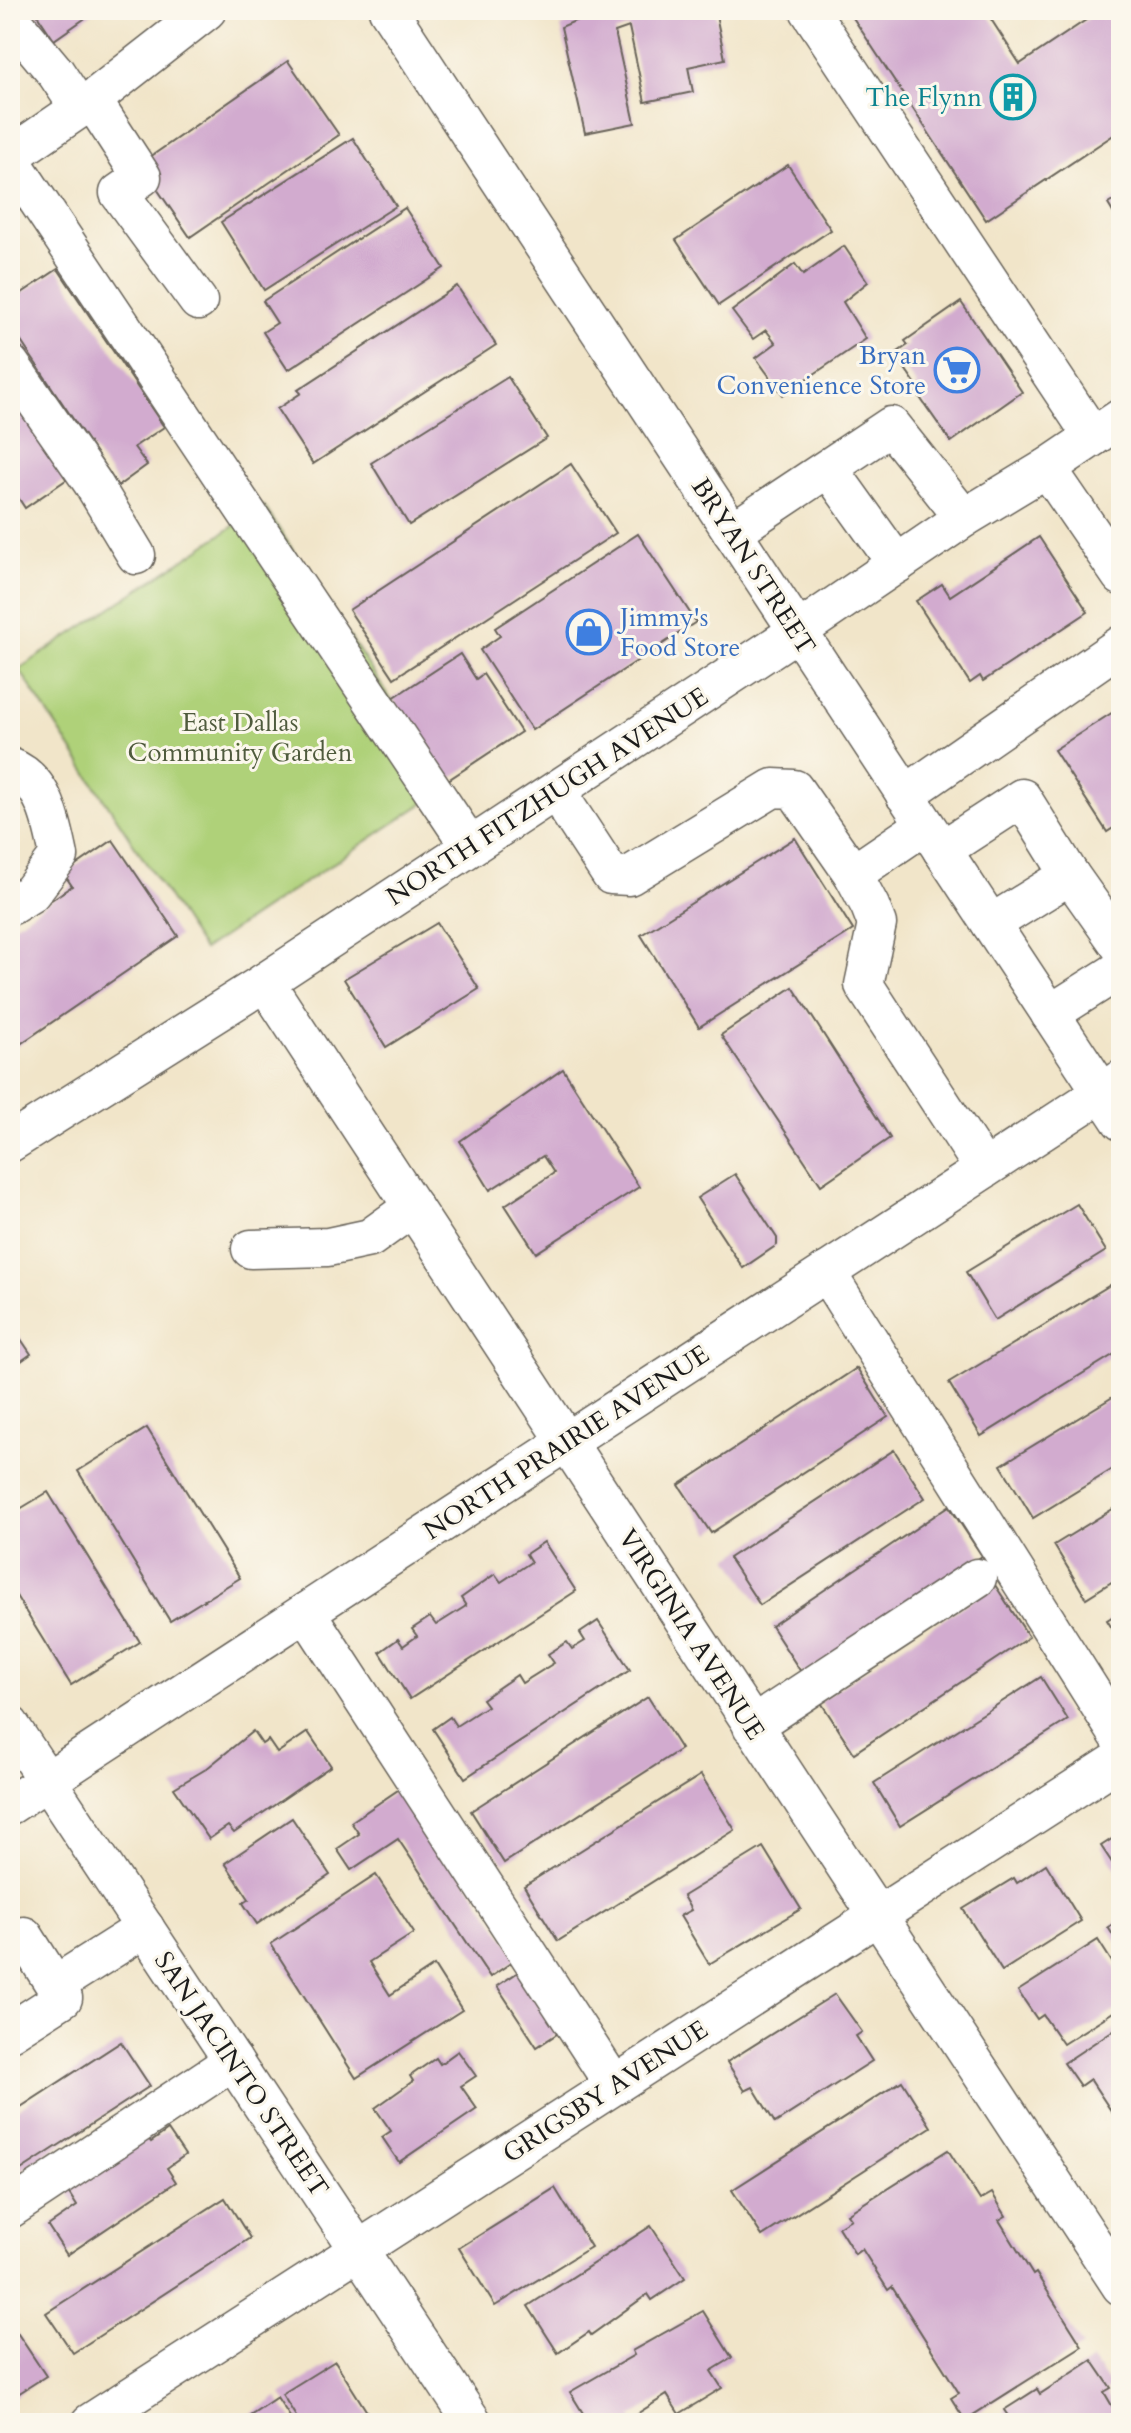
<svg xmlns="http://www.w3.org/2000/svg" width="1131" height="2433" viewBox="0 0 1131 2433" font-family="Cardo,serif">
<style>
.green{fill:#afd179;stroke:#66764a;stroke-width:2}
.building{fill:#d2abcf}
.lines{fill:none;stroke-linecap:round;stroke-linejoin:round}
.minor-casing{stroke:#676259;stroke-width:41}
.minor{stroke:#fff;stroke-width:38}
.labels{text-anchor:middle;stroke-width:6;stroke-linejoin:round;paint-order:stroke}
.culture-label{font-size:26px;fill:#0d838f;stroke:#fbf7ec;text-anchor:end}
.shop-label{font-size:26px;fill:#366cbe;stroke:#fbf7ec;text-anchor:end}
.street-label{font-size:26px;fill:#1c1c1c;stroke:#fbf7ec}
.park-label{font-size:26px;fill:#4f5b3d;stroke:#fbf7ec}
</style>
<rect width="100%" height="100%" fill="#fbf7ec"/>
<filter id="ink" filterUnits="userSpaceOnUse"><feTurbulence type="fractalNoise" baseFrequency=".0125" numOctaves="2"/><feDisplacementMap in="SourceGraphic" scale="16" xChannelSelector="R" yChannelSelector="G"/><feConvolveMatrix kernelMatrix="1 2 1 2 8 2 1 2 1" color-interpolation-filters="sRGB"/></filter>
<filter id="wash" filterUnits="userSpaceOnUse"><feTurbulence type="fractalNoise" baseFrequency=".006" numOctaves="4" result="noise"/><feDisplacementMap in="SourceGraphic" scale="32" xChannelSelector="R" yChannelSelector="G"/><feGaussianBlur stdDeviation="1.8" result="paint"/><feColorMatrix in="noise" values="0 0 0 0 0 0 0 0 0 0 0 0 0 0 0 0 0 1.4 0 .05"/><feComposite in="paint" operator="in"/></filter>
<g filter="url(#wash)">
<rect width="100%" height="100%" fill="#f1e5c9"/>
<path class="green" d="M264,506L448,787L203,950L19,669Z"/>
<g id="blocks">
<g class="building">
<path d="M34,10H93L94,12L54,40Z"/>
<path d="M589,10H715L725,59L688,67L693,92L645,102L629,27L615,32L635,123L585,133L561,27L591,14Z"/>
<path d="M848,10H985L1020,64L1101,10H1121V130L986,220Z"/>
<path d="M288,61L339,135L190,237L140,164Z"/>
<path d="M353,138L396,206L264,290L221,222Z"/>
<path d="M788,165L831,230L719,305L676,240Z"/>
<path d="M1121,196V226L1108,204Z"/>
<path d="M405,208L444,268L288,370L263,332L277,323L263,301Z"/>
<path d="M844,246L868,282L843,302L866,339L783,395L756,358L776,343L766,330L753,339L732,311L795,264L803,275Z"/>
<path d="M58,269L164,427L134,447L147,465L118,486L10,325V301Z"/>
<path d="M457,286L496,345L313,464L277,409L301,393L298,390Z"/>
<path d="M961,302L1022,392L951,442L914,389L917,386L895,354L908,345L905,341Z"/>
<path d="M10,373L76,473L25,508L10,485Z"/>
<path d="M508,377L547,438L409,525L371,463Z"/>
<path d="M571,464L616,533L394,678L349,610Z"/>
<path d="M638,534L696,622L532,730L480,650L500,636L495,628Z"/>
<path d="M1039,537L1088,612L983,681L980,676L970,683L916,601L942,584L950,596Z"/>
<path d="M460,654L476,679L483,674L521,732L445,782L393,698Z"/>
<path d="M1121,707V823L1107,832L1054,750Z"/>
<path d="M795,838L853,930L699,1027L641,935Z"/>
<path d="M113,840L178,936L10,1051V928L72,886L64,874Z"/>
<path d="M437,923L479,989L386,1047L344,979Z"/>
<path d="M793,987L890,1138L821,1185L721,1035Z"/>
<path d="M563,1069L639,1187L536,1253L505,1205L554,1173L543,1156L490,1190L460,1141Z"/>
<path d="M735,1174L777,1238V1245L743,1268L697,1198Z"/>
<path d="M1077,1204L1106,1251L995,1320L966,1272Z"/>
<path d="M1120,1279L1121,1350L981,1436L949,1383Z"/>
<path d="M10,1323L31,1354L10,1369Z"/>
<path d="M857,1368L888,1417L711,1533L679,1485Z"/>
<path d="M1121,1392V1464L1033,1518L1001,1465Z"/>
<path d="M147,1428L240,1578L170,1621L78,1471Z"/>
<path d="M894,1450L925,1498L760,1605L729,1558Z"/>
<path d="M48,1492L140,1642L71,1685L10,1586V1515Z"/>
<path d="M1121,1504V1576L1086,1598L1054,1545Z"/>
<path d="M949,1506L982,1556L803,1675L771,1626Z"/>
<path d="M544,1542L576,1591L410,1699L380,1652L398,1639L403,1646L417,1636L412,1629L430,1617L436,1625L466,1606L461,1598L495,1574L501,1582L531,1562L526,1554Z"/>
<path d="M995,1585L1029,1637L854,1753L820,1701Z"/>
<path d="M1121,1611V1643L1107,1620Z"/>
<path d="M598,1621L630,1670L465,1778L433,1729L450,1717L456,1726L487,1706L482,1699L517,1675L522,1683L554,1663L548,1654L567,1642L572,1649L585,1641L580,1633Z"/>
<path d="M1041,1677L1068,1720L900,1826L874,1783Z"/>
<path d="M648,1697L681,1749L504,1863L471,1811Z"/>
<path d="M253,1731L262,1744L268,1740L277,1753L308,1732L331,1766L234,1833L228,1826L209,1839L174,1788L206,1769Z"/>
<path d="M701,1775L735,1830L558,1941L524,1886Z"/>
<path d="M404,1786L518,1958L490,1977L398,1839L351,1870L337,1849L359,1834L351,1822Z"/>
<path d="M292,1818L330,1875L257,1924L243,1903L249,1899L225,1863Z"/>
<path d="M1121,1833V1876L1101,1846Z"/>
<path d="M763,1847L801,1909L709,1964L680,1916L691,1910L683,1896Z"/>
<path d="M1046,1864L1081,1921L1002,1971L963,1909L1014,1878L1017,1883Z"/>
<path d="M376,1875L414,1933L369,1962L390,1995L434,1966L462,2010L356,2078L271,1944Z"/>
<path d="M1121,1919V1948L1108,1927Z"/>
<path d="M1098,1940L1121,1976V2007L1063,2044L1043,2015L1037,2019L1018,1991Z"/>
<path d="M529,1965L569,2026L537,2047L497,1986Z"/>
<path d="M835,1994L862,2032L856,2036L872,2061L775,2123L753,2087L745,2091L727,2062Z"/>
<path d="M1121,2025V2126L1090,2079L1080,2086L1064,2063Z"/>
<path d="M121,2042L150,2086L10,2177V2114Z"/>
<path d="M458,2051L476,2076L461,2086L477,2109L399,2162L382,2137L391,2131L375,2108L413,2081L410,2076L436,2058L440,2064Z"/>
<path d="M902,2081L931,2127L762,2236L732,2190Z"/>
<path d="M142,2130L151,2142L168,2130L185,2155L167,2168L176,2182L67,2255L48,2226L77,2206L63,2184Z"/>
<path d="M948,2150L980,2200L992,2193L1006,2216L999,2220L1033,2275L1036,2273L1082,2346L965,2420L951,2398L959,2393L892,2287L888,2290L862,2249L855,2254L838,2227L851,2219L847,2214Z"/>
<path d="M555,2188L591,2247L495,2306L459,2248Z"/>
<path d="M225,2198L250,2238L73,2353L46,2313Z"/>
<path d="M651,2226L685,2278L652,2300L648,2294L591,2335L589,2332L558,2353L528,2306Z"/>
<path d="M703,2311L732,2358L711,2371L722,2388L679,2414L667,2395L632,2417L636,2423H589L570,2392L634,2355L632,2351Z"/>
<path d="M10,2322L46,2376L10,2399Z"/>
<path d="M1092,2360L1111,2388L1104,2392L1121,2421L1013,2423L1004,2410L1037,2389L1040,2394Z"/>
<path d="M335,2361L374,2423H300L282,2394Z"/>
<path d="M277,2397L294,2423H238Z"/>
</g>
</g>
</g>
<g filter="url(#ink)">
<use href="#blocks" fill-opacity="0" stroke="#676259" stroke-width="2"/>
<g class="lines">
<g class="minor-casing">
<g id="minor">
<path d="M388,10L1121,1121"/>
<path d="M809,10L1093,437"/>
<path d="M10,18L56,73L80,109"/>
<path d="M92,100L142,177L119,193L198,301"/>
<path d="M10,156L92,100L207,10"/>
<path d="M10,159L470,846"/>
<path d="M10,364L92,482L136,555"/>
<path d="M1047,468L1121,576"/>
<path d="M829,469L897,564"/>
<path d="M732,532L891,426L964,518"/>
<path d="M10,767C45,780 52,823 59,856L31,893L10,906"/>
<path d="M556,791L611,875L629,876L773,788L794,789L853,874"/>
<path d="M905,795L1121,645"/>
<path d="M925,825L853,874L870,906L877,924L864,985L984,1169"/>
<path d="M942,850L1022,798L1070,875L1121,947"/>
<path d="M991,924L1070,875"/>
<path d="M265,982L1121,2286"/>
<path d="M1050,1014L1121,969"/>
<path d="M10,1143L265,982L798,631L964,518L1047,468L1121,418"/>
<path d="M251,1249L328,1247L370,1238L413,1207"/>
<path d="M826,1272L1121,1739"/>
<path d="M306,1612L614,2085"/>
<path d="M10,1725L473,2423"/>
<path d="M752,1726L977,1578"/>
<path d="M10,1805L1121,1080"/>
<path d="M10,1945L24,1936L63,1998L10,2032"/>
<path d="M55,1985L145,1928"/>
<path d="M10,2209L233,2061"/>
<path d="M90,2423L1121,1759"/>
</g>
</g>
<use href="#minor" class="minor"/>
</g>
</g>
<defs>
<g id="building-ring" transform="scale(2.3)"><circle r="9.5" fill="#fbf7ec" stroke="#0f9aa8" stroke-width="1.5"/><path d="M-4-6H4V6H1V3H-1V6H-4ZM-2.5-4.3h1.7v1.8h-1.7ZM.8-4.3h1.7v1.8H.8ZM-2.5-1h1.7V.8h-1.7ZM.8-1h1.7V.8H.8Z" fill="#0f9aa8"/></g>
<g id="supermarket-ring" transform="scale(2.3)"><circle r="9.5" fill="#fbf7ec" stroke="#3f7fe0" stroke-width="1.5"/><path d="M-6-5.5h2.5l.6 2H6L4.5 2H-2.5L-4.4-4H-6ZM-1.5 3.2a1.3 1.3 0 1 0 .1 0ZM3 3.2a1.3 1.3 0 1 0 .1 0Z" fill="#3f7fe0"/></g>
<g id="shop-ring" transform="scale(2.3)"><circle r="9.5" fill="#fbf7ec" stroke="#3f7fe0" stroke-width="1.5"/><path d="M-5-2.5h2.3a2.7 3.5 0 0 1 5.4 0H5L5.5 6h-11ZM-1.5-2.5h3a1.5 2.3 0 0 0-3 0Z" fill="#3f7fe0"/></g>
</defs>
<g fill-rule="evenodd">
<use href="#building-ring" x="1013" y="97"/>
<use href="#supermarket-ring" x="957" y="370"/>
<use href="#shop-ring" x="589" y="632"/>
</g>
<g class="labels">
<g class="culture-label">
<text x="982" y="106">The Flynn</text>
</g>
<g class="shop-label">
<text x="926" y="364">Bryan<tspan x="926" dy="30">Convenience Store</tspan></text>
<text x="620" y="626" text-anchor="start">Jimmy's<tspan x="620" dy="30">Food Store</tspan></text>
</g>
<g class="street-label">
<text transform="translate(754 566) rotate(57)" y="9">BRYAN STREET</text>
<text transform="translate(547 796) rotate(-33)" y="9">NORTH FITZHUGH AVENUE</text>
<text transform="translate(566 1442) rotate(-33)" y="9">NORTH PRAIRIE AVENUE</text>
<text transform="translate(692 1634) rotate(57)" y="9">VIRGINIA AVENUE</text>
<text transform="translate(242 2074) rotate(56)" y="9">SAN JACINTO STREET</text>
<text transform="translate(605 2091) rotate(-33)" y="9">GRIGSBY AVENUE</text>
</g>
<g class="park-label">
<text x="240" y="731">East Dallas<tspan x="240" dy="30">Community Garden</tspan></text>
</g>
</g>
<rect width="1131" height="2433" fill="none" stroke="#fbf7ec" stroke-width="40"/>
</svg>
